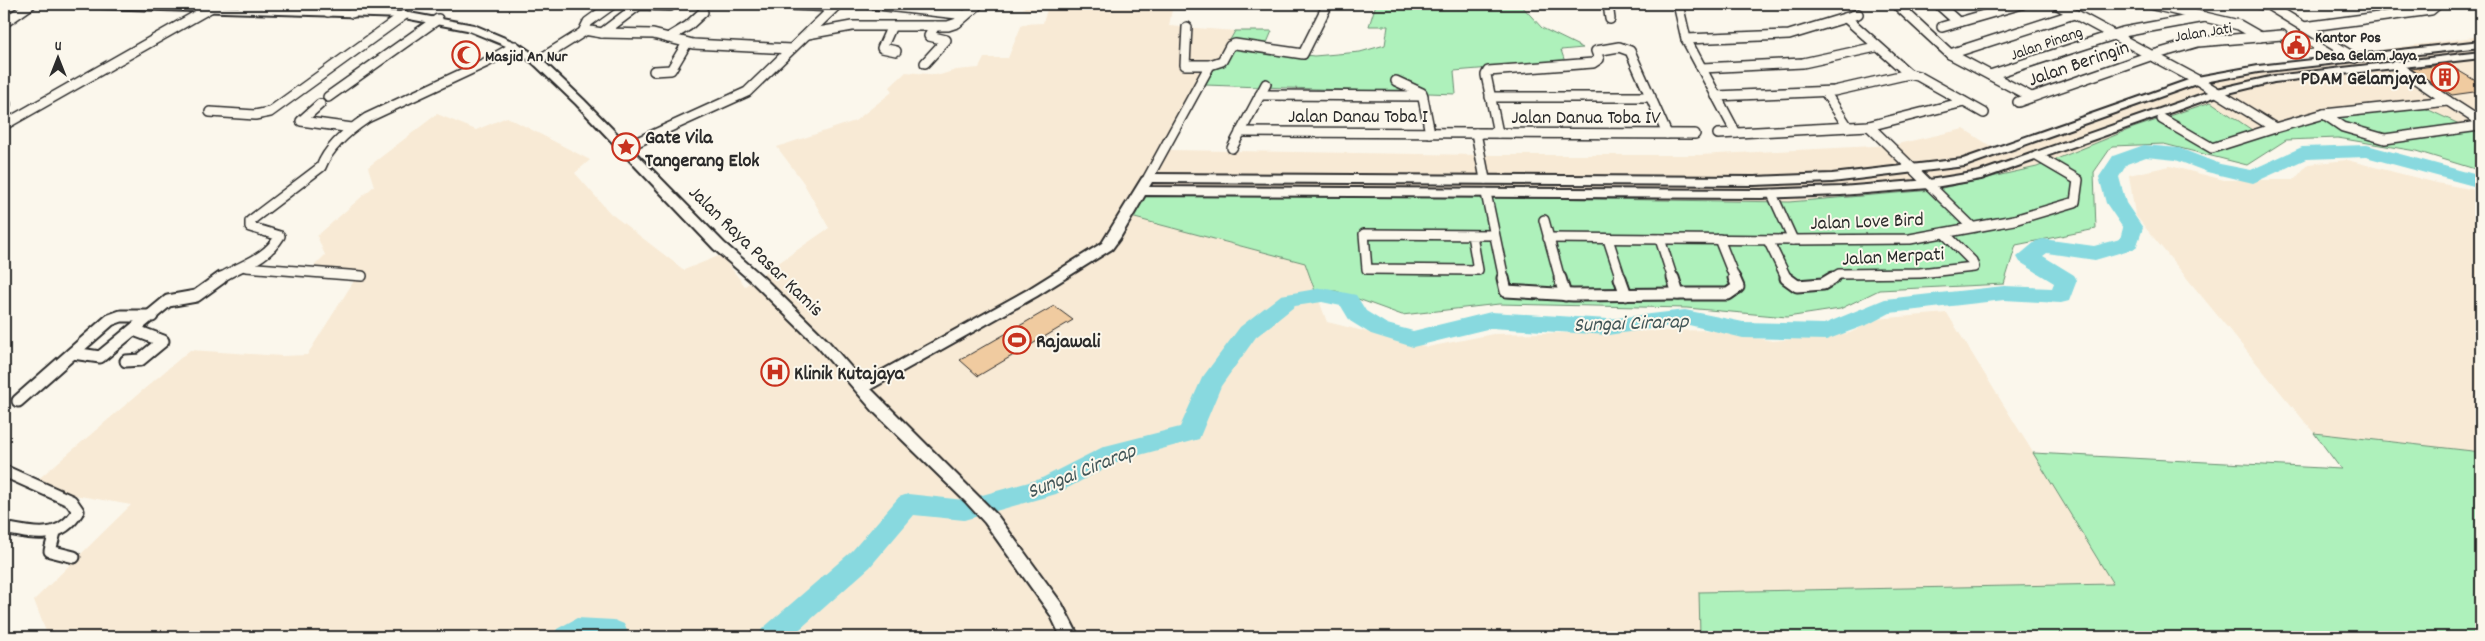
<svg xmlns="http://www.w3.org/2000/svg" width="2485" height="641" viewBox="0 0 2485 641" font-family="Dekko,sans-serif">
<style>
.built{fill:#f8ead5}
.green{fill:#aef1bb;stroke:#6c8e73}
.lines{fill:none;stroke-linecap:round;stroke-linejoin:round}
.river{fill:#88d9df;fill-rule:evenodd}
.building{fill:#f0cba0;stroke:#2b2b2b}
.minor-far1-casing{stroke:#2b2b2b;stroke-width:12}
.minor-casing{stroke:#2b2b2b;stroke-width:15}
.tertiary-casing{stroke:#2b2b2b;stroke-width:12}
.secondary-casing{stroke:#2b2b2b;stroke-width:4}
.minor-far1{stroke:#fbf7ec;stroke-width:9}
.minor{stroke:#fbf7ec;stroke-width:11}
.tertiary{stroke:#fbf7ec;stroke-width:9}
.secondary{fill:#fbf7ec;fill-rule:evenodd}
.labels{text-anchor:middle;stroke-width:4;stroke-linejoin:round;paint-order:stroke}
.far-street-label{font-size:16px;fill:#2b2b2b;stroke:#fbf7ec}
.far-poi-label{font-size:16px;font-weight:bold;fill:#2b2b2b;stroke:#fbf7ec;text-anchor:start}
.street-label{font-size:20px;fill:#2b2b2b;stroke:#fbf7ec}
.poi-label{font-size:20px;font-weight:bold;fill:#2b2b2b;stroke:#fbf7ec;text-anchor:start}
.water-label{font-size:21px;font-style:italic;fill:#425658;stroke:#fbf7ec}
</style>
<rect width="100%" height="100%" fill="#fbf7ec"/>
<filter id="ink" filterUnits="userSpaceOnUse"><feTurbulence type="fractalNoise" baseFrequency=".02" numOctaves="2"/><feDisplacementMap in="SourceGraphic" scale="10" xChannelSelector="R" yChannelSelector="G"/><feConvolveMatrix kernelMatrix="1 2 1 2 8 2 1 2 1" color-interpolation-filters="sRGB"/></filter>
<g filter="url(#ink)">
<g class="built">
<path d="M1026,4H1173L1169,26L1235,31L1169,150L1480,155H1699L1893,145L1964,129L1995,149L2163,90L2242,69L2481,36V134L2418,105L2255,132L2133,128L2037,167L1933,190L1789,202L1132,217L1305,263L1327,322L1428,347L1493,334L1710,330L1773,341L1850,333L1876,319L1947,313L2114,584L1700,592V637H48L34,600L131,505L29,487L190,350L282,356L307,355L359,273L314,266L325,255L317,236L374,186L368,167L437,114L476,130L507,117L590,160L575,173L610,213L684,270L721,255L745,286L829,228L803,182L777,147L855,121L892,92L890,87L906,72L940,75L956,70L979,68L984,58H1008L1022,24L1043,23L1047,9H1023Z"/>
<path d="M2347,160L2437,183L2481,191V452L2314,433L2135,215L2129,175L2170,166L2224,180H2294L2308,164Z"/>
</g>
<g class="green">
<path d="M1376,4H1433L1459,8L1463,4H1520L1542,28L1583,48L1561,50L1565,62L1454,71L1456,94L1205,85L1235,31H1272L1264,50L1314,56L1360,52L1385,45L1388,26H1369Z"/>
<path d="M2211,102L2255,132L2344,113L2418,105L2481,134V168L2475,169L2416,151L2338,138L2286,140L2247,165L2164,144L2112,146L2094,172L2096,229L2016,245L2004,284L1879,290L1840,309L1787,317L1687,308L1499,304L1402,315L1336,291H1315L1305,263L1131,217L1146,192L1789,202L1933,190L2037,167L2133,128Z"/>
<path d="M2314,433L2481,452V637H1700L1699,592L2113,584L2033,453L2341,469Z"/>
</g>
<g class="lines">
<g class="river">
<path d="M2144,145L2179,148L2220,164L2251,170L2302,147L2367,145L2481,176V188L2366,157L2306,159L2253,183L2207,172L2176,160L2146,157L2127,164L2119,177L2126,203L2143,228L2136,248L2095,260L2047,253L2043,256L2074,275L2077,280L2069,301L2061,303L2004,300L1890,313L1869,324L1826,340L1743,338L1685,324L1608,335L1491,328L1413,347L1371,334L1350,321L1341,306L1322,302L1295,306L1256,337L1221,386L1199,439L1121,460L1056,494L964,520L914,515L870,567L791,637H758L762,629L852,551L899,497L908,494L964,500L1040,479L1105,446L1180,427L1202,378L1240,327L1281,295L1322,288L1356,295L1366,311L1387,324L1413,331L1491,312L1608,319L1685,310L1743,322L1824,324L1885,299L2004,286L2052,288L2054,283L2020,262L2017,257L2036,241L2043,239L2094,246L2120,239L2123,228L2106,203L2099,177L2113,156Z"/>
<path d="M577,618L614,620L624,624L630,637H553L557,629Z"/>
</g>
</g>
<g class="building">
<path d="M2297,38L2313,49L2295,52L2280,41Z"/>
<path d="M2447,64L2481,84V91L2452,95L2411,69Z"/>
<path d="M1054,306L1073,320L978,376L960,360Z"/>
</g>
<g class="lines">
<g class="minor-far1-casing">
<g id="minor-far1">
<path d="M613,4L588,22L584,30L602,33L653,34L693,44L791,49"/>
<path d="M769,4L833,7"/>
<path d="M869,4L966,15"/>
<path d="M1608,4L1610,19"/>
<path d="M1678,4L1686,39L1736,133"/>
<path d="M1896,4L1950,54L2031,97"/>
<path d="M1938,4L1958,22"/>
<path d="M2056,4L2197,80L2275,128L2324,114"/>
<path d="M2260,4L2268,5L2355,58"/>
<path d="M2153,5L2239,25L2260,37"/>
<path d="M328,12L339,4"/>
<path d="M1846,18L1909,74"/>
<path d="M4,23L31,4"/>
<path d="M1942,27L2022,4"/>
<path d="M2304,27L2431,10L2438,4"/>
<path d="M891,28L882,48L896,51"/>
<path d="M602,33L639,5L670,6"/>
<path d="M808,34L852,26H948L957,23L979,4"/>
<path d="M668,38L688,26L703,12"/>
<path d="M1686,39L1789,35L1858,14"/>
<path d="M1950,54L2074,14"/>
<path d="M537,61L585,31"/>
<path d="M925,63L946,40L929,36L935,26"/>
<path d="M1210,65L1222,61L1230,46L1235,44L1303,54L1328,4"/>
<path d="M2395,65L2448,101"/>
<path d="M1702,68L1803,63L1876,47"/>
<path d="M654,71L671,70L687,43"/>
<path d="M1990,75L2123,32L2205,17"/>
<path d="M1396,81L1422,93L1430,133"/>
<path d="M1825,92L1848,127"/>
<path d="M1260,95L1423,96"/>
<path d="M1716,96L1834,91L1909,74L1918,76L1984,113"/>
<path d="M328,97L438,19"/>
<path d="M1490,97H1651"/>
<path d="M2448,101L2476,119L2479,126L2385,139L2343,127L2324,114Z"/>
<path d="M2018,102L2150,56L2198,42L2282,35"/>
<path d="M4,104H6"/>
<path d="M320,104L301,121L352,128"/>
<path d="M210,112L255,115L270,112L404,15"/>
<path d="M2162,119L2212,148L2275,128"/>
<path d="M4,125L210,8"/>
<path d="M1869,126L1972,227"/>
<path d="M1240,132L1695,134"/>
<path d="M1476,133L1485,179"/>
<path d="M1498,133L1486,75L1488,71L1593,63L1599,59L1596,51L1619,47L1630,51L1667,134"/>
<path d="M1718,134L1869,126L1964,102"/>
<path d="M1232,148L1266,84"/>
<path d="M1148,178L1210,65H1185L1187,27"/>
<path d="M1486,193L1504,279"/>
<path d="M1544,220L1560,279"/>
<path d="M1472,235L1478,270L1367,269L1364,234L1494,235"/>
<path d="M1548,238L1793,240L1772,194"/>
<path d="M1608,239L1621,279"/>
<path d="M1660,239L1673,279"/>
<path d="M1719,239L1735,279"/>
<path d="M1768,240L1787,279"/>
<path d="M1793,240L1910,239L2014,220L2075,202L2078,180L2037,156"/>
<path d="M246,267L362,276"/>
<path d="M219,279C241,264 264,262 280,236L250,227V221L321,167C329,146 349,130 367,118L487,62L515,46"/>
<path d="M1831,279L1839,274L1920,273L1974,267L1972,261L1944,233"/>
</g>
</g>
<g class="minor-casing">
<g id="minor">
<path d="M1503,278L1506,291L1573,295L1678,294"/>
<path d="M1560,278L1565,295"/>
<path d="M1620,278L1626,295"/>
<path d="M1673,278L1678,294H1728L1738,287L1734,278"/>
<path d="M1786,278L1797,286L1823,284L1833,278"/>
<path d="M73,353L100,357L168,301L196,296L221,278"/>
<path d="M126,361L140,360L163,341L134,330"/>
<path d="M18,401L110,320L121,316H152"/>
<path d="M4,471L71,501L78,511C60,541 34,534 4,528"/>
<path d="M55,532L50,551L74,557"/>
</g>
</g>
<g class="tertiary-casing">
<g id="tertiary">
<path d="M352,13L364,4"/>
<path d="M624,148L747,92L838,4"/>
</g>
</g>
<g class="secondary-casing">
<path id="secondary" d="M64,4H155L404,12L474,25L519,44L541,59L584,100L724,243L763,277L828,341L863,381L1027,290L1102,243L1142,178L1148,174L1754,177L1832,174L1963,159L2197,77L2258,66L2481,41V47L2258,72L2199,83L1965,166L1832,182L1754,185L1152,182L1149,187L1761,190L1841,187L1929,180L1979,172L2217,89L2274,76L2481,52V58L2274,82L2220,95L1981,179L1929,188L1841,195L1761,198L1145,195L1120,238L1112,249L1037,296L871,389L997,515L1062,604L1079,637H1061L1050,614L985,523L965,501L874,412L818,347L753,283L714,249L576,104L533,63L511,48L467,30L404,18L69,7Z"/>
</g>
<use href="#minor-far1" class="minor-far1"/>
<use href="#minor" class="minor"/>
<use href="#tertiary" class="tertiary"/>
<use href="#secondary" class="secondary"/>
</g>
</g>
<defs>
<g id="civic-ring" transform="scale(1.4375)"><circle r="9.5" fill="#fbf7ec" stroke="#c8321e" stroke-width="1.5"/><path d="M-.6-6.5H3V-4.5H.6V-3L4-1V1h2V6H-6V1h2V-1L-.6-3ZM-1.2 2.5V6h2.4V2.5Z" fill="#c8321e"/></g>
<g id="mosque-ring" transform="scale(1.4375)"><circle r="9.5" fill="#fbf7ec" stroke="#c8321e" stroke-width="1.5"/><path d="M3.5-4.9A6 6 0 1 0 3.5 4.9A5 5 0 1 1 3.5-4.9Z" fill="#c8321e"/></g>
<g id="building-ring" transform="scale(1.4375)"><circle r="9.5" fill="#fbf7ec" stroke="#c8321e" stroke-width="1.5"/><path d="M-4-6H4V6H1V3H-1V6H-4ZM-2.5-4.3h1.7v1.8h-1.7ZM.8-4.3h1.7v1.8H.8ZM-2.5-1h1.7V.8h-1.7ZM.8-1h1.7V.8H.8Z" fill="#c8321e"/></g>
<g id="sight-ring" transform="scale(1.4375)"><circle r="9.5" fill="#fbf7ec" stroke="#c8321e" stroke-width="1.5"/><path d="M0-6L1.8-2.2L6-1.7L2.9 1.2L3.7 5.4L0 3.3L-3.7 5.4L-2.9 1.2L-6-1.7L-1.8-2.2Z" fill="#c8321e"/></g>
<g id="stadium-ring" transform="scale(1.4375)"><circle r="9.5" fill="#fbf7ec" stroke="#c8321e" stroke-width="1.5"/><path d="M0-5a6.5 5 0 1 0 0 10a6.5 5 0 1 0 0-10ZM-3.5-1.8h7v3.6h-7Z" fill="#c8321e"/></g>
<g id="hospital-ring" transform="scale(1.4375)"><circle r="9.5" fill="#fbf7ec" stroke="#c8321e" stroke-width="1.5"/><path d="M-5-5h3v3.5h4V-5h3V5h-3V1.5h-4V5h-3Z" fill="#c8321e"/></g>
</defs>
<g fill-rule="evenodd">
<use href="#civic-ring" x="2296" y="45"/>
<use href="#mosque-ring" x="466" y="55"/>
<use href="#building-ring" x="2445" y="77"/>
<use href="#sight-ring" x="626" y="147"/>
<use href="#stadium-ring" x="1017" y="340"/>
<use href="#hospital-ring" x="775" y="372"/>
</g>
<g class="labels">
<g class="far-street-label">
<text transform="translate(2203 31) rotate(-9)" y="6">Jalan Jati</text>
<text transform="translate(2046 42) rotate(-19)" y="6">Jalan Pinang</text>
</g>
<g class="far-poi-label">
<text x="2315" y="42">Kantor Pos<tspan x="2315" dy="18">Desa Gelam Jaya</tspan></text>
<text x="485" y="61">Masjid An Nur</text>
</g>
<g class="street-label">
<text transform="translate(2078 62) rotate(-19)" y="7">Jalan Beringin</text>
<text x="1358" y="122">Jalan Danau Toba I</text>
<text x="1586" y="123">Jalan Danua Toba IV</text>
<text transform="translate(1867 220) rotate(-2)" y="7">Jalan Love Bird</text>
<text transform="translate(757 250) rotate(44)" y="7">Jalan Raya Pasar Kamis</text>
<text transform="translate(1893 255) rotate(-3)" y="7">Jalan Merpati</text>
</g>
<g class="poi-label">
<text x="2426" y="84" text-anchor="end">PDAM Gelamjaya</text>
<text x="645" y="143">Gate Vila<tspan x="645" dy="23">Tangerang Elok</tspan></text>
<text x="1036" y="347">Rajawali</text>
<text x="794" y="379">Klinik Kutajaya</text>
</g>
<g class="water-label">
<text transform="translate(1631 322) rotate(-2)" y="7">Sungai Cirarap</text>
<text transform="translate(1081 470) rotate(-22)" y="7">Sungai Cirarap</text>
</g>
</g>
<rect width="2485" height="641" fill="none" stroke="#fbf7ec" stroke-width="20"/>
<rect x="10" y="10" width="2465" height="621" fill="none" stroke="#2b2b2b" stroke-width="2" filter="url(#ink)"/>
<g transform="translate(58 58)" stroke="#fbf7ec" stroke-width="4" paint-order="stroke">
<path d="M0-4L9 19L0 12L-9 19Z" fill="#2b2b2b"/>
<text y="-8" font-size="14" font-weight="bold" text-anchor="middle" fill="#2b2b2b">U</text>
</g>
</svg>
